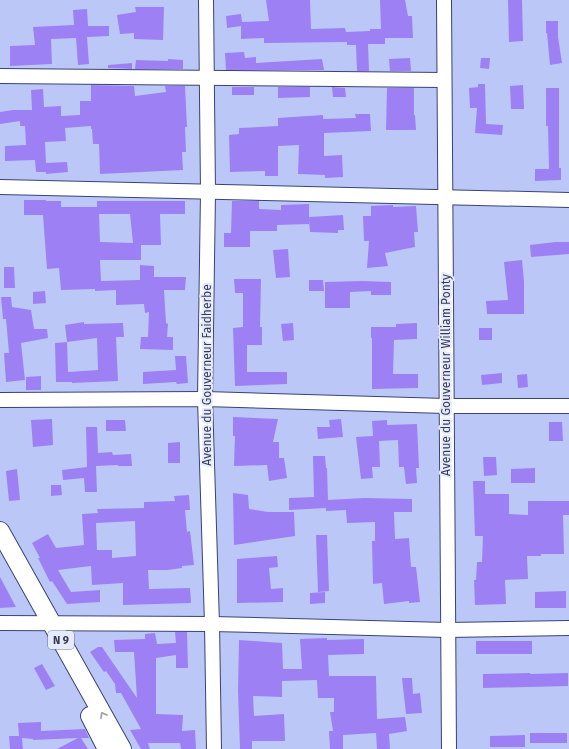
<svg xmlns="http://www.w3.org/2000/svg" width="569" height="749" viewBox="0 0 569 749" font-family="'Fira Sans',sans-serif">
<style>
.building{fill:#9d80f4;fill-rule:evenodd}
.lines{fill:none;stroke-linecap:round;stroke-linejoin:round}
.minor-casing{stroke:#384374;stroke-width:16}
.major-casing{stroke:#384374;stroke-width:20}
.minor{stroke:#fff;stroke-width:14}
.major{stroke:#fff;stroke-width:18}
.oneway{stroke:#9a9da8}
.labels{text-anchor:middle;stroke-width:4;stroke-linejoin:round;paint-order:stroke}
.shield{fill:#e5eafc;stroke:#6a7085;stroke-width:1}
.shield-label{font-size:11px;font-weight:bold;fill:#353b52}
.street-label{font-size:12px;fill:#353b52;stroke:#e5eafc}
</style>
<rect width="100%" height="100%" fill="#bbc8f7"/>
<g class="building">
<path d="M266,0H310L311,29L345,28L346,32L370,31V29H381L380,0H405L408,16H412L413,38H385V44H368L369,71H357L356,45H347V42L264,43V38L241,39V26L227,28L226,16L241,14L242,22L269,21Z"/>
<path d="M508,0H522L523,41L509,42Z"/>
<path d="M135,7H164L163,40L134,39V33L120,34L117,15L136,12Z"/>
<path d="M87,9L88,26H109V36L87,37L89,64L78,65L76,38L51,39L52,64L10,66V46L35,45L33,27L74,25L73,10Z"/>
<path d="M546,21H558V37L562,63L550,65L547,33H546Z"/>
<path d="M244,52L245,58L256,57V63L322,59L324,70H226L225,53Z"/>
<path d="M410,58L411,71H390L389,59Z"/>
<path d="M481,58H490L489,69L480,68Z"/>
<path d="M168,59L183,60V69H135L136,60L168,61Z"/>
<path d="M132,63V69L108,68V65Z"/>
<path d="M478,84H485L486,124L503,125L502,135L475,133L477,108H470L469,88L478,87Z"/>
<path d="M91,85L134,86L135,96L166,92L165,86H185L187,127H185L186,152H182L183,170L100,174L99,144H93L92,129H91V126L65,128L66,141L45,142L46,163L67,162L68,172L46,174V172H36L35,160L5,161V146L26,145L25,126H20V121L0,124V112L13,110H32L31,90L43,89L44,107L61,106V116L80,115V101H91Z"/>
<path d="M523,85L524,109H511L510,86Z"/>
<rect x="232" y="87" width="22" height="8"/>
<path d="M278,87H310V97L278,98Z"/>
<path d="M332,87L345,88L346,97H333Z"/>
<path d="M387,88H414V115H415L416,130H386Z"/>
<path d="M546,88H559V168H561V180L535,181V169H549L548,126H546Z"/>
<path d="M355,114H370L371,131L324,133V156L342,155L343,177L325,178V175L298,174L299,145L278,146V176H265V171L230,172L229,135L239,134V128L278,126V118L323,115V119L356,118Z"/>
<path d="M24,200H46V201H61V207H97V201H185V214H160L161,245H141V260H100L101,281L140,280V265L154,266V277H186L185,290H164L166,323L168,324L167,337H173V350L140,349L141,337H148L149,312L145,313L144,304L116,305V290L95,291V289L61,290L59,268L47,269L43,215H24ZM99,214H130L133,243L100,242Z"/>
<path d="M232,201H259V209L281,210V205L309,204V217L343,215L344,230H338V233L310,232L309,220V224L277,225V231H250V247H224V233H231Z"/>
<path d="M393,205V207L416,206L418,232H414L415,247L385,253L388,266L367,268L369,241H364L363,216H371V206Z"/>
<path d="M556,242H569V254L531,257L530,245Z"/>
<path d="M288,249L290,277L276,278L273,250Z"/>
<path d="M522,260L524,282V314H487L486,301L508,300L504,262Z"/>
<path d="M4,267H14L15,288H4Z"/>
<path d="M234,279H261L260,327H262V345H247V372H287V384L235,386L233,328L243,327V293H235Z"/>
<path d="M309,280H323L324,291H309Z"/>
<path d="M362,281L391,282V295H371V291L350,292V308H325V282Z"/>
<path d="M45,291L46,303L33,304V292Z"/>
<path d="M1,297H11L12,307L31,310L34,329H47L48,338L21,343L25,380L6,382L4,353H9L6,319H3Z"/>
<path d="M84,322V324L123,323L124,337H116L118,381L72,383V382H56L55,343L67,342L65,325ZM97,338L98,370L68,372L67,342Z"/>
<path d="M293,323L294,340L283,341L281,324Z"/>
<path d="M417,323V339L394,340L393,374H418V388L372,389V338H371V327H396V324Z"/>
<rect x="479" y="328" width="13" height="12"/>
<path d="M175,356H186L188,383L177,384L176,382L143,384V372L176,370Z"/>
<path d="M502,373V383L482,385L481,375Z"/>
<path d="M527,374L528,387L518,388L517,375Z"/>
<path d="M41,376V390H26V377Z"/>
<path d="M233,417L278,419L273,442H279V458H284L287,478L269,481L267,465L234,466L235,436H233Z"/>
<path d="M52,419L53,445L33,447L31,420Z"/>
<path d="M341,419L343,437L318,439L317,427H330L329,420Z"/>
<path d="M106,420H125L126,431H106Z"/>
<path d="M387,420V425L417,424L419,468H416L417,483L406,484L404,467H399L398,440L379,441L380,467H372L373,478L361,479L356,437L373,436L372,421Z"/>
<path d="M549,422H562L563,441H549Z"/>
<path d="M86,427H97L98,453L112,452L113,455L131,454L132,466H118V465L96,466L97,492H85L84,478L63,480L62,470L87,467Z"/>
<path d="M180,442V463H168V443Z"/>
<path d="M313,456H325L326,468H327L328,500L364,498L412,499V512H394L395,539L409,538L411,567H416L420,602L409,603V601L384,604L382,583L373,584L372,541H375V522L347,523L346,510L326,511V508L289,510V498L314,497Z"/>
<path d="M483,457H496L497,475L484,476Z"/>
<path d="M535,468V483H511V469Z"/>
<path d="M17,469L20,500L9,501L6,471Z"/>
<path d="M473,481H485V494H509V514L528,515V501H569V515H563L564,554H541V556H527L528,579L505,580L506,604L475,605L474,580H476L477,562H482L483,536H475Z"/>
<path d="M51,485H61L62,495L51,496Z"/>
<path d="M233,493L248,495L249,509L268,512H294L295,536L234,545Z"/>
<path d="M189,495L190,510H185L187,532L190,531L194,565L182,566V568L167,570H148L149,589L190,588L191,603L123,605V583L92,585L91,566L58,570L71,592L100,590V602L67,604L52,581L50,582L38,558H40L32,543L48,534L56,548L84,545L82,514L98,513L97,509L144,508V502L175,501L174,496ZM135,521L136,556L112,558V550H97L96,523Z"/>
<path d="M316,535H327L329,591L318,592Z"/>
<path d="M277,556L278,567L269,568L271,589L283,588V602L237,603V559Z"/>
<path d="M0,577L16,607L0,608Z"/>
<path d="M566,591V608H535V592Z"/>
<path d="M325,592V603L310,604V593Z"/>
<path d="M175,632H187L188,668H176V655L156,658V714L183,715L182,731L195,730L196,749H181L180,743H148L150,749H141L130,730L141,729L121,693H116L115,684L106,671L104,672L90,652L98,647H102L137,698L134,652H115L114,640L145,639V634L155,633L157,644L176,643Z"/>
<path d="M327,638V640L364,639V654L328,655L329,676H376L377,719L405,717L407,731L389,734L390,749H377L376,733L343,735V749H330L329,731H333L330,712H334V698H318L317,680L282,681V697L253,696L254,716L284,714L285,741H252V749H240L238,691L239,640L282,643L283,669H302L300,639Z"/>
<rect x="476" y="641" width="56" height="13"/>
<path d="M42,664L55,686L46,690L34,668Z"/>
<path d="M530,673V674L568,673V686L483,688V674Z"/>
<path d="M402,678H412L413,694L420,693L422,713L406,714Z"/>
<path d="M41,722V731L85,729L89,738H81L88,749H57L78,738L33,740V739L22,738L23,749H10L9,736H19L18,723Z"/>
<rect x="530" y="733" width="37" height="10"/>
<path d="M525,735V747H490V736Z"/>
</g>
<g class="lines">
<g class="minor-casing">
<g id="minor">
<path d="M206,0L208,192L205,399L212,624L214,749"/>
<path d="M444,0L449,749"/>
<path d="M0,76L444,80"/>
<path d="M0,187L569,200"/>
<path d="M0,400L205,399L446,406H569"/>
<path d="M0,623L212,624L447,630L569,628"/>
</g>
</g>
<g class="major-casing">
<g id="major">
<path d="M0,531L122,749"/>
<path d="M90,716L107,749"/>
</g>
</g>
<use href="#minor" class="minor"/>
<use href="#major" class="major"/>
</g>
<defs><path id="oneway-chevron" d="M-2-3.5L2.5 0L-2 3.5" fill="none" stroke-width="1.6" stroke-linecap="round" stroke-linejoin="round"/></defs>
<use class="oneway" href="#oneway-chevron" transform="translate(103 715) rotate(-119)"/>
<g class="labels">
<rect class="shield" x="48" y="631" width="26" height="18" rx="3"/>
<g class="shield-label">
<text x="61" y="644">N 9</text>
</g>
<g class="street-label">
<text transform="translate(207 375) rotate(-90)" y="4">Avenue du Gouverneur Faidherbe</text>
<text transform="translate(446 375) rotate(-90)" y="4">Avenue du Gouverneur William Ponty</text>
</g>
</g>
</svg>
